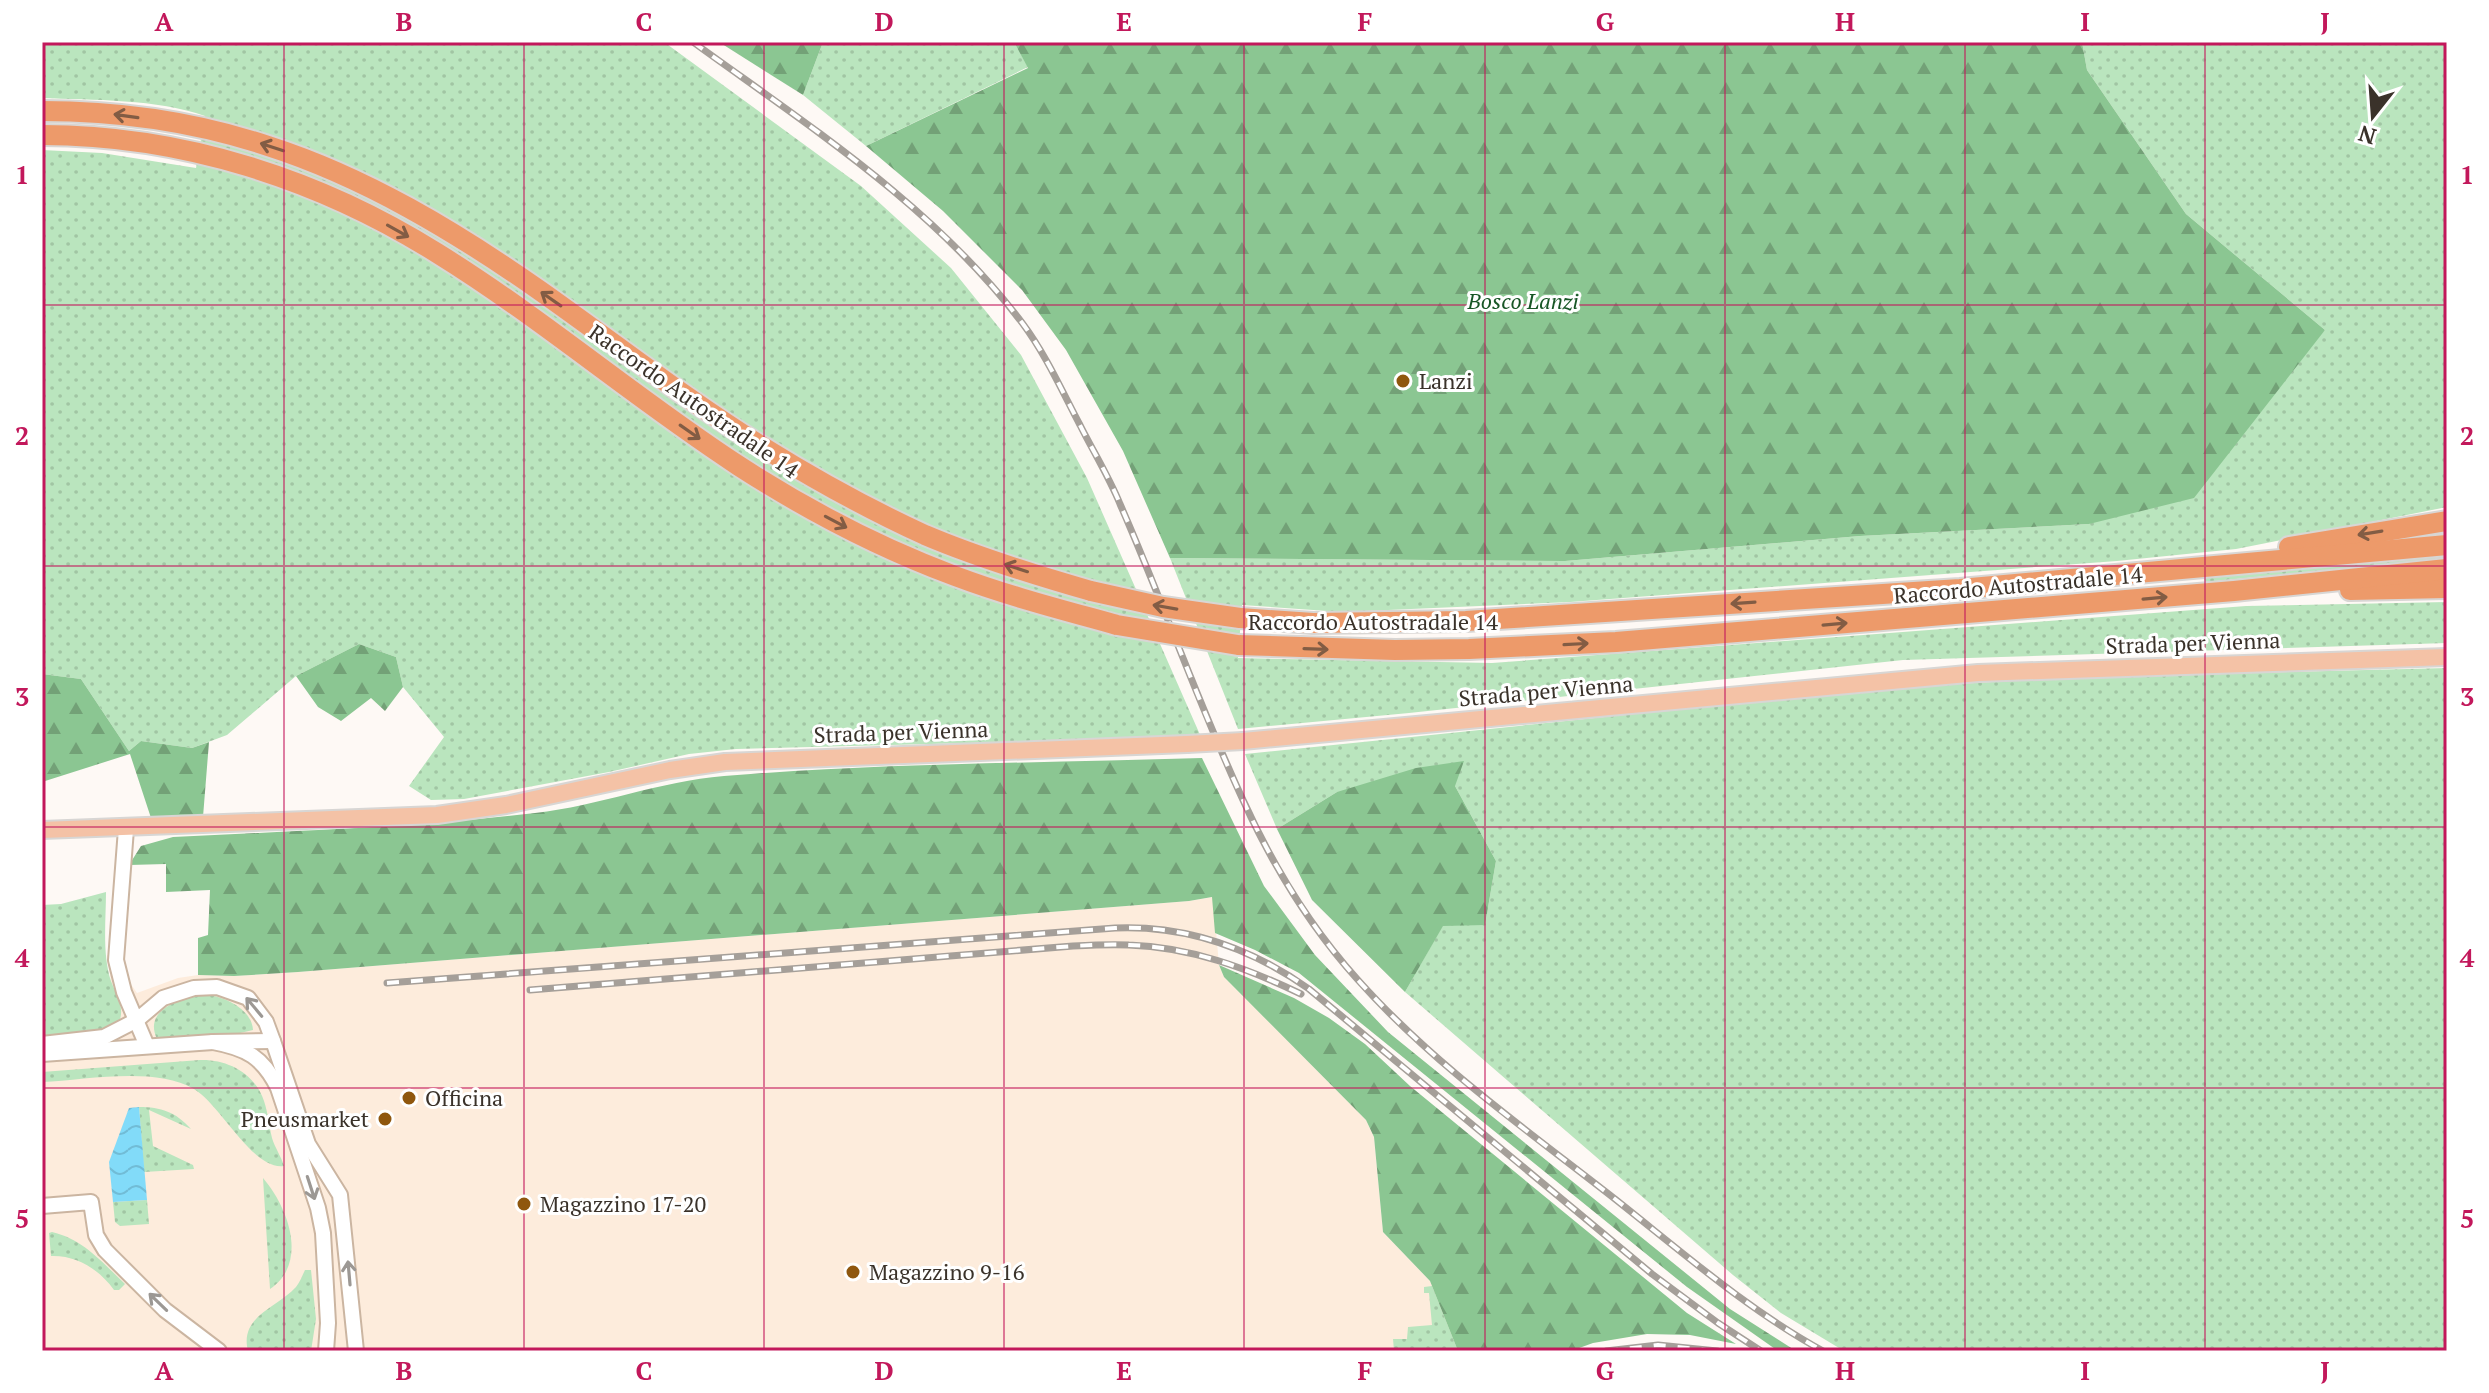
<svg xmlns="http://www.w3.org/2000/svg" width="2489" height="1393" viewBox="0 0 2489 1393" font-family="'PT Serif',serif">
<style>
.built{fill:#fdecdc}
.grass{fill:url(#grass-dots)}
.forest{fill:url(#forest-firs)}
.water{fill:url(#water-waves)}
.lines{fill:none;stroke-linecap:round;stroke-linejoin:round}
.minor-casing{stroke:#cbb5a1;stroke-width:18}
.major-casing{stroke:#d8d6d4;stroke-width:20}
.highway-casing{stroke:#d8d6d4;stroke-width:24}
.minor{stroke:#fff;stroke-width:14}
.major{stroke:#f4c2a6;stroke-width:16}
.highway{stroke:#ed9a6a;stroke-width:20}
.rail-casing{stroke:#a59f99;stroke-width:7}
.rail{stroke:#fff;stroke-width:4;stroke-dasharray:12;stroke-linecap:butt}
.major-bridge-casing{stroke:#d8d6d4;stroke-width:20;stroke-linecap:butt}
.highway-bridge-casing{stroke:#d8d6d4;stroke-width:24;stroke-linecap:butt}
.major-bridge{stroke:#f4c2a6;stroke-width:16}
.highway-bridge{stroke:#ed9a6a;stroke-width:20}
.oneway{stroke:#825c44}
.oneway2{stroke:#9c9894}
.grid{fill:none;stroke:#c2185b;stroke-width:2;stroke-opacity:0.55}
.poi-dot{fill:#8f570e;stroke:#fff;stroke-width:3}
.labels{text-anchor:middle;stroke-width:6;stroke-linejoin:round;paint-order:stroke}
.park-label{font-size:22px;font-style:italic;fill:#185626;stroke:#fff}
.poi-label{font-size:22px;fill:#3a322a;stroke:#fff;text-anchor:start}
.street-label{font-size:22px;fill:#3a322a;stroke:#fff}
.neatline{fill:none;stroke:#c2185b;stroke-width:3}
.grid-label{font-size:26px;text-anchor:middle;font-weight:bold;fill:#c2185b}
</style>
<defs>
<pattern id="grass-dots" width="8" height="8" patternUnits="userSpaceOnUse" patternTransform="scale(2)"><rect width="8" height="8" fill="#bae5be"/><path d="M2 2h.1M6 6h.1" fill="none" stroke="#a1c5a3" stroke-width="1.8" stroke-linecap="round"/></pattern>
<pattern id="forest-firs" width="22" height="20" patternUnits="userSpaceOnUse" patternTransform="scale(2)"><rect width="22" height="20" fill="#8bc692"/><path d="M5 1l3.5 6h-7zM16 11l3.5 6h-7z" fill="#73a177"/></pattern>
<pattern id="water-waves" width="16" height="10" patternUnits="userSpaceOnUse" patternTransform="scale(2)"><rect width="16" height="10" fill="#82dbf9"/><path d="M0 5q4-4 8 0t8 0" fill="none" stroke="#71bcd6"/></pattern>
</defs>
<rect width="100%" height="100%" fill="#fef9f5"/>
<path class="built" d="M1213,897L1219,965L1224,977L1366,1120L1374,1137L1383,1232L1430,1281L1458,1351H42V1031L119,998L111,982L107,955H124L128,980L137,993L178,978L198,975L234,976L298,972L1189,901Z"/>
<g class="grass">
<path d="M42,42H664L861,186L951,268L1021,355L1087,478L1201,737L736,749L689,754L609,772L464,799L431,800L409,786L444,737L403,687L396,657L359,644L296,676L227,735L192,748L141,741L129,751L81,679L42,674V150L102,153L196,168L205,116C158,99 92,100 42,98Z"/>
<path d="M823,42H1014L1028,67L866,146L803,95Z"/>
<path d="M2082,42H2447V507L2236,549L2117,561L1570,602L1342,612L1242,605L1238,658L1492,663L2246,606L2447,602V643L1903,660L1409,713L1238,729L1170,558L1565,561L1860,536L2089,524L2325,330L2186,214L2087,70Z"/>
<path d="M2447,553V559L2205,582L2204,578Z"/>
<path d="M2447,668V1351H1844L1781,1313L1733,1275L1405,992L1443,925H1485L1496,861L1455,786L1337,792L1277,829L1245,754L1898,687L2087,677Z"/>
<path d="M106,892C106,920 102,954 111,981C117,997 125,1006 119,1023C94,1034 68,1035 42,1037V905L61,904Z"/>
<path d="M208,995C226,997 252,1010 253,1030L236,1034L157,1039C142,1008 185,996 208,995Z"/>
<path d="M200,1060C227,1059 255,1073 264,1101C268,1113 269,1125 272,1138C275,1148 281,1156 284,1166C253,1171 221,1105 194,1089C155,1066 86,1080 42,1082V1072Z"/>
<path d="M139,1107C161,1107 176,1112 191,1129L149,1110L153,1146L193,1165L194,1169L144,1172Z"/>
<path d="M263,1178C288,1207 309,1263 270,1289Z"/>
<path d="M147,1200L149,1224L120,1226L115,1222L113,1202Z"/>
<path d="M52,1232C83,1239 103,1263 125,1284L119,1290H114C99,1269 76,1255 51,1256L49,1233Z"/>
<path d="M305,1270H311L316,1319L311,1351H248C239,1316 277,1308 296,1287C300,1282 302,1276 305,1270Z"/>
<path d="M1432,1286L1458,1351H1394L1393,1339H1407L1408,1327L1432,1325L1429,1293H1424V1287Z"/>
</g>
<g class="forest">
<path d="M719,42H823L803,95Z"/>
<path d="M1014,42H2082L2087,70L2186,214L2325,330L2194,498L2089,524L1860,536L1565,561L1170,558L1123,451L1066,350L1022,290L943,211L866,146L1028,68Z"/>
<path d="M359,644L396,657L403,687L385,711L371,698L341,721L318,707L296,676Z"/>
<path d="M42,674L81,679L129,751L141,741L192,748L209,742L203,817L151,818L130,754L42,782Z"/>
<path d="M1202,758L1264,886L1315,955L1388,1032L1730,1309L1796,1351H1778L1687,1287L1299,973L1255,950L1215,933L1212,897L1189,901L298,972L234,976L198,975V938L208,935L210,890L166,892V864L129,865L141,846L173,837C294,831 415,827 535,813C599,806 660,781 724,776C883,763 1043,763 1202,758Z"/>
<path d="M1464,761L1455,786L1496,861L1485,925L1443,926L1405,992L1312,900L1277,829L1337,792L1416,768Z"/>
<path d="M1219,965L1294,998L1329,1018L1365,1044L1410,1086L1687,1313L1736,1344L1690,1335L1647,1334L1593,1343L1571,1351H1458L1430,1281L1383,1232L1374,1137L1366,1120L1224,977Z"/>
</g>
<path class="water" d="M139,1107L147,1200L113,1202L109,1162L129,1108Z"/>
<g class="lines">
<g class="minor-casing">
<g id="minor">
<path d="M126,829L116,960L124,992L147,1046"/>
<path d="M213,1042C246,1048 263,1057 278,1088L318,1208L323,1233L328,1323L326,1351"/>
<path d="M42,1044L104,1037L137,1020L163,998L194,988L217,987L248,998L266,1022L273,1041L308,1144L340,1195L356,1351"/>
<path d="M42,1054L213,1042L273,1041"/>
<path d="M42,1206L91,1202L96,1235L105,1250L165,1310L219,1351"/>
</g>
</g>
<g class="major-casing">
<g id="major">
<path d="M1243,741L1978,673L2447,657"/>
<path d="M42,830L437,815L506,805L670,770L725,762L1187,744"/>
</g>
</g>
<g class="highway-casing">
<g id="highway">
<path d="M42,111C117,111 196,122 268,146C365,177 456,232 539,290C613,342 684,398 761,446C814,479 868,509 925,535C979,558 1035,575 1091,591"/>
<path d="M42,135C182,135 319,179 437,253C542,318 636,399 739,466C807,510 880,548 955,576C1008,596 1063,610 1117,625"/>
<path d="M2289,547L2447,521"/>
<path d="M2350,590L2447,588"/>
<path d="M1240,618L1313,623L1466,621L1960,589L2447,545"/>
<path d="M1238,645L1395,650L1469,649L1616,642L2234,591L2447,569"/>
</g>
</g>
<use href="#minor" class="minor"/>
<use href="#major" class="major"/>
<use href="#highway" class="highway"/>
<g class="rail-casing">
<g id="rail">
<path d="M693,42C810,127 935,207 1023,324C1046,355 1062,391 1080,425C1093,451 1109,477 1120,504C1163,602 1198,703 1243,800C1272,864 1311,928 1358,980C1433,1064 1527,1130 1615,1199C1682,1252 1748,1310 1823,1351"/>
<path d="M387,983L1115,928C1186,925 1251,948 1309,989L1652,1274L1718,1323L1761,1351"/>
<path d="M530,990L1073,946C1092,945 1111,944 1129,945C1190,947 1247,968 1301,994"/>
<path d="M1606,1351L1658,1345L1717,1351"/>
</g>
</g>
<use href="#rail" class="rail"/>
<g class="major-bridge-casing">
<path id="major-bridge" d="M1187,744L1243,741"/>
</g>
<g class="highway-bridge-casing">
<g id="highway-bridge">
<path d="M1091,591L1163,607L1240,618"/>
<path d="M1117,625L1238,645"/>
</g>
</g>
<use href="#major-bridge" class="major-bridge"/>
<use href="#highway-bridge" class="highway-bridge"/>
</g>
<defs><path id="oneway-shaft" d="M-6 0H5M1.5-3L5.5 0L1.5 3" fill="none" stroke-width="1.6" stroke-linecap="round" stroke-linejoin="round" transform="scale(2)"/></defs>
<g class="oneway">
<use href="#oneway-shaft" transform="translate(126 116) rotate(-172)"/>
<use href="#oneway-shaft" transform="translate(272 147) rotate(-162)"/>
<use href="#oneway-shaft" transform="translate(398 231) rotate(29)"/>
<use href="#oneway-shaft" transform="translate(551 299) rotate(-145)"/>
<use href="#oneway-shaft" transform="translate(690 432) rotate(35)"/>
<use href="#oneway-shaft" transform="translate(836 522) rotate(28)"/>
<use href="#oneway-shaft" transform="translate(2370 533) rotate(171)"/>
<use href="#oneway-shaft" transform="translate(1016 568) rotate(-162)"/>
<use href="#oneway-shaft" transform="translate(2155 598) rotate(-5)"/>
<use href="#oneway-shaft" transform="translate(1743 603) rotate(176)"/>
<use href="#oneway-shaft" transform="translate(1165 607) rotate(-170)"/>
<use href="#oneway-shaft" transform="translate(1835 624) rotate(-5)"/>
<use href="#oneway-shaft" transform="translate(1576 644) rotate(-3)"/>
<use href="#oneway-shaft" transform="translate(1316 649) rotate(2)"/>
</g>
<g class="oneway2">
<use href="#oneway-shaft" transform="translate(254 1007) rotate(-130)"/>
<use href="#oneway-shaft" transform="translate(311 1188) rotate(72)"/>
<use href="#oneway-shaft" transform="translate(349 1273) rotate(-95)"/>
<use href="#oneway-shaft" transform="translate(158 1302) rotate(-136)"/>
</g>
<path class="grid" d="M284,42V1351M524,42V1351M764,42V1351M1004,42V1351M1244,42V1351M1485,42V1351M1725,42V1351M1965,42V1351M2205,42V1351M42,305H2447M42,566H2447M42,827H2447M42,1088H2447"/>
<g class="poi-dot">
<circle cx="1403" cy="381" r="8"/>
<circle cx="409" cy="1098" r="8"/>
<circle cx="385" cy="1119" r="8"/>
<circle cx="524" cy="1204" r="8"/>
<circle cx="853" cy="1272" r="8"/>
</g>
<g class="labels">
<g class="park-label">
<text x="1523" y="309">Bosco Lanzi</text>
</g>
<g class="poi-label">
<text x="1419" y="389">Lanzi</text>
<text x="425" y="1106">Officina</text>
<text x="369" y="1127" text-anchor="end">Pneusmarket</text>
<text x="540" y="1212">Magazzino 17-20</text>
<text x="869" y="1280">Magazzino 9-16</text>
</g>
<g class="street-label">
<text transform="translate(694 401) rotate(35)" y="8">Raccordo Autostradale 14</text>
<text transform="translate(2018 585) rotate(-5)" y="8">Raccordo Autostradale 14</text>
<text x="1373" y="630">Raccordo Autostradale 14</text>
<text transform="translate(2193 643) rotate(-2)" y="8">Strada per Vienna</text>
<text transform="translate(1546 691) rotate(-5)" y="8">Strada per Vienna</text>
<text transform="translate(901 732) rotate(-2)" y="8">Strada per Vienna</text>
</g>
</g>
<rect width="2489" height="1393" fill="none" stroke="#ffffff" stroke-width="88"/>
<g transform="translate(2373 116) rotate(197)" stroke="#ffffff" stroke-width="6" paint-order="stroke">
<path d="M0-6L14 30L0 20L-14 30Z" fill="#3a322a"/>
<text y="-12" font-size="22" font-weight="bold" text-anchor="middle" fill="#3a322a">N</text>
</g>
<rect x="44" y="44" width="2401" height="1305" class="neatline"/>
<g class="grid-label">
<text x="164" y="31">A</text>
<text x="404" y="31">B</text>
<text x="644" y="31">C</text>
<text x="884" y="31">D</text>
<text x="1124" y="31">E</text>
<text x="1365" y="31">F</text>
<text x="1605" y="31">G</text>
<text x="1845" y="31">H</text>
<text x="2085" y="31">I</text>
<text x="2325" y="31">J</text>
<text x="22" y="184">1</text>
<text x="2467" y="184">1</text>
<text x="22" y="445">2</text>
<text x="2467" y="445">2</text>
<text x="22" y="706">3</text>
<text x="2467" y="706">3</text>
<text x="22" y="967">4</text>
<text x="2467" y="967">4</text>
<text x="22" y="1228">5</text>
<text x="2467" y="1228">5</text>
<text x="164" y="1380">A</text>
<text x="404" y="1380">B</text>
<text x="644" y="1380">C</text>
<text x="884" y="1380">D</text>
<text x="1124" y="1380">E</text>
<text x="1365" y="1380">F</text>
<text x="1605" y="1380">G</text>
<text x="1845" y="1380">H</text>
<text x="2085" y="1380">I</text>
<text x="2325" y="1380">J</text>
</g>
</svg>
